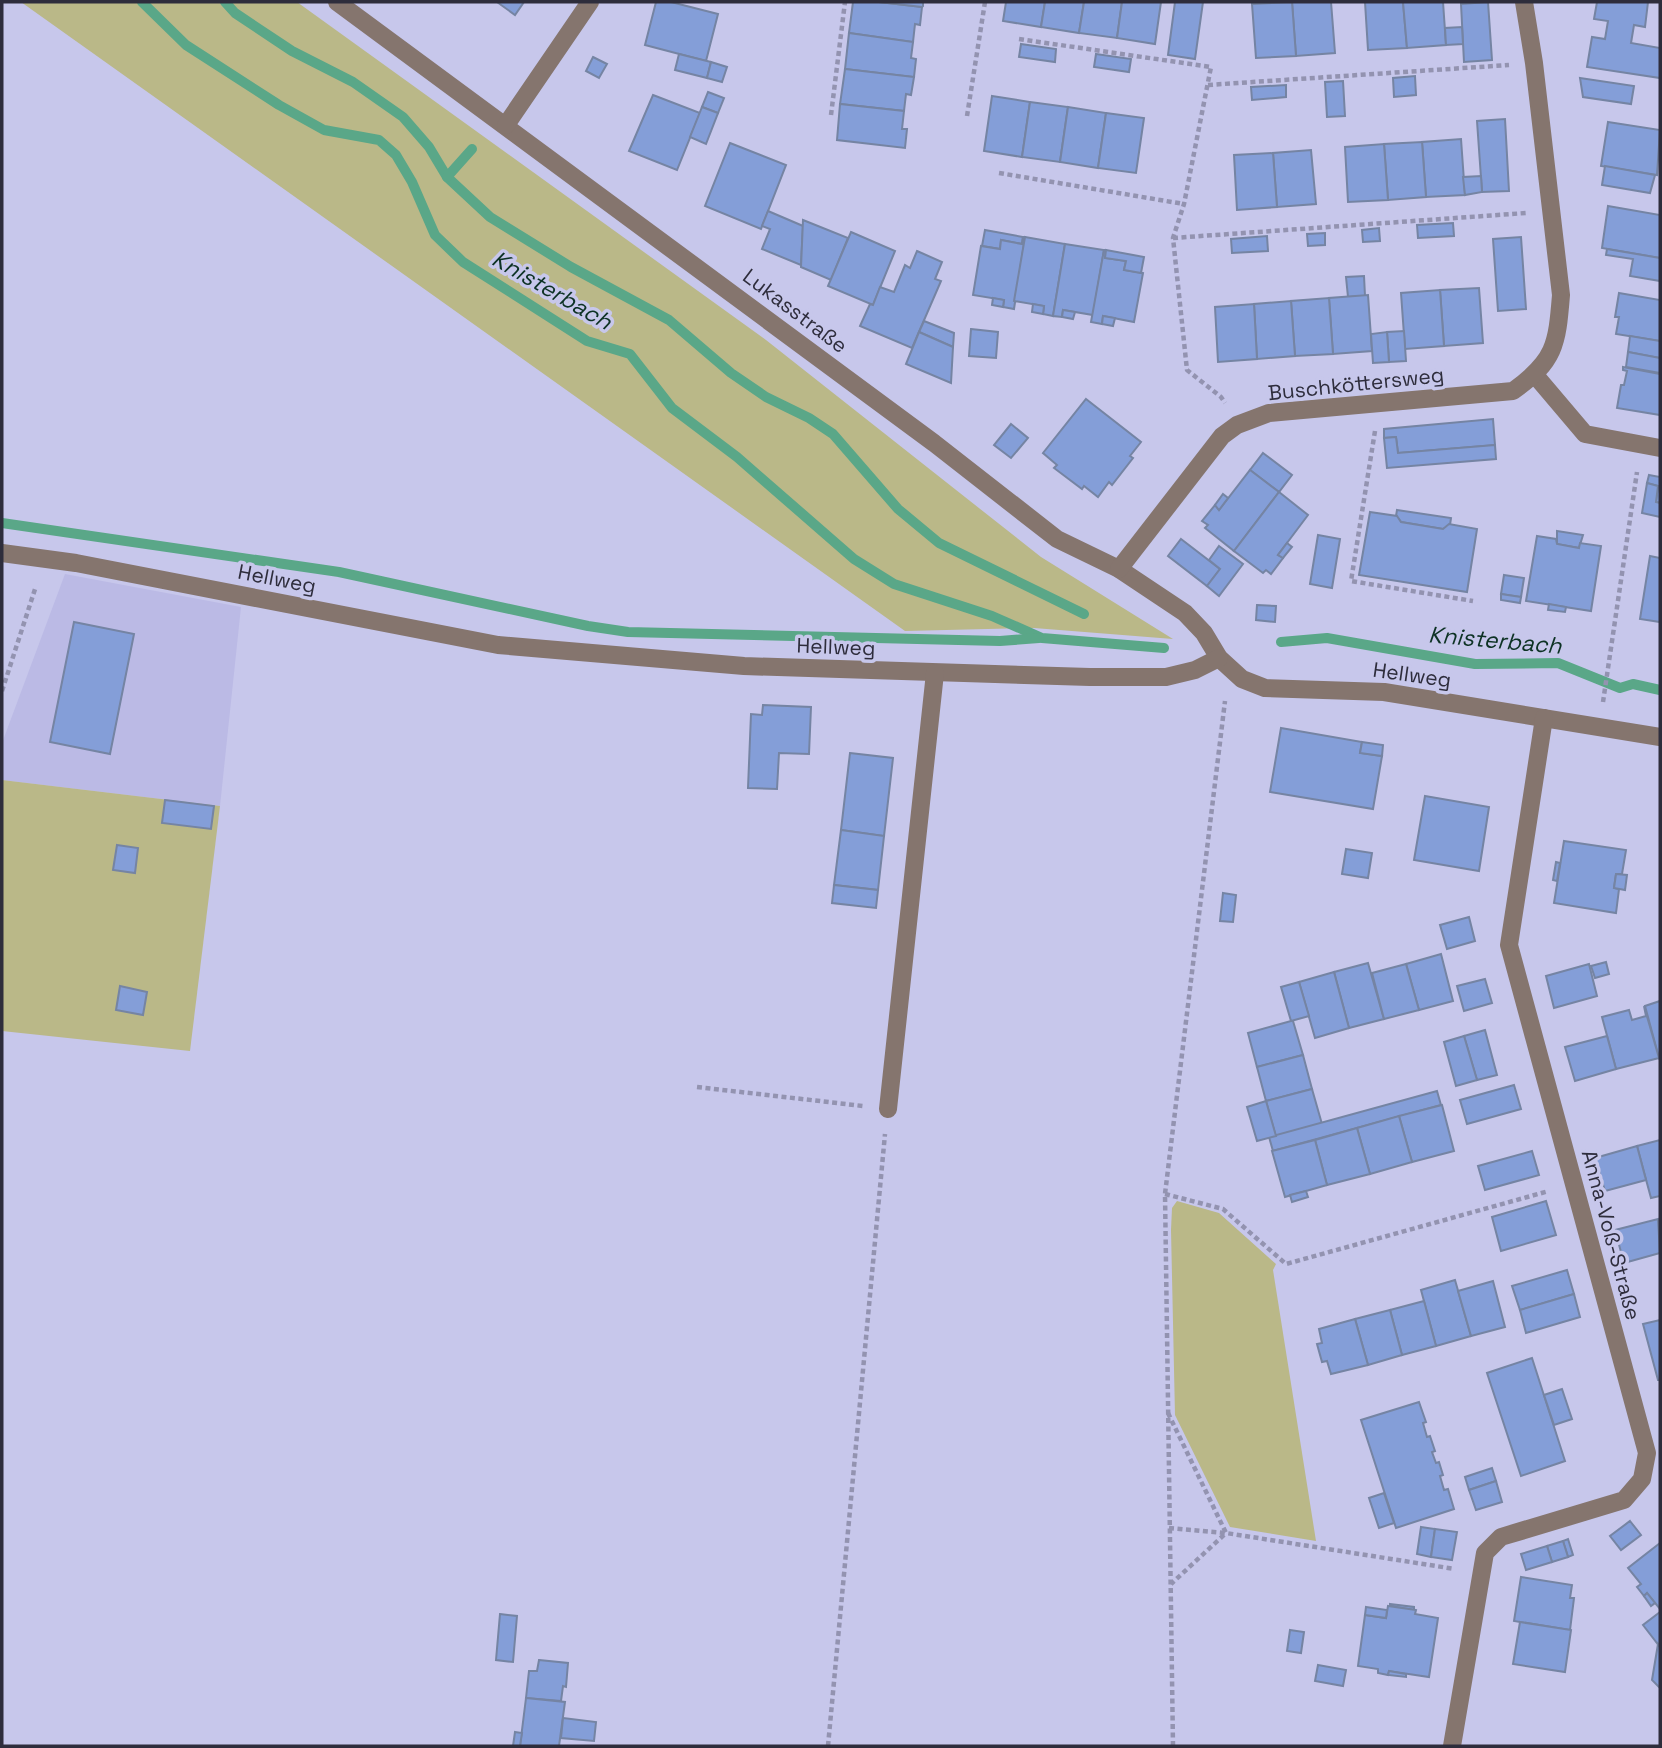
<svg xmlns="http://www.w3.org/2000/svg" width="1662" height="1748" viewBox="0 0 1662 1748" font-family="'Space Grotesk',sans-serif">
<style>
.built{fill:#bbbae5}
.green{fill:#bab888}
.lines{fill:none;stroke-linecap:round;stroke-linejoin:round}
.stream{stroke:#5aa788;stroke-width:10}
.building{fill:#849ed8;stroke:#7584a3;stroke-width:2}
.path{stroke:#9393b0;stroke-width:4.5;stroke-dasharray:5 3.5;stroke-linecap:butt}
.minor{stroke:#85756e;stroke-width:18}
.labels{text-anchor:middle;stroke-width:7;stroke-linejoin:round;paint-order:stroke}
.street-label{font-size:21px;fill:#2e2d3c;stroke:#c7c7eb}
.water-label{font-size:23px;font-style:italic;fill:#0d3224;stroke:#c7c7eb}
</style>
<rect width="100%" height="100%" fill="#c7c7eb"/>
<path class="built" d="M65,574L241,607L220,806L2,780V743Z"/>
<g class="green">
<path d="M21,2H297L766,340L1041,557L1173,639L1034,628L905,631Z"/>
<path d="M2,780L220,806L190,1051L2,1031Z"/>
<path d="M1177,1201L1219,1213L1276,1264L1273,1270L1316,1541L1230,1527L1175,1415L1171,1230L1172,1208Z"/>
</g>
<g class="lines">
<g class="stream">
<path d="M142,2L186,45L279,105L324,130L379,140L396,155L412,182L435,235L463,262L587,341L630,354L672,408L737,457L854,559L894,584L992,616L1042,638L1164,648"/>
<path d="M225,2L235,13L292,51L353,82L403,117L429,147L447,177L490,217L571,267L669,320L731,373L766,397L809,418L833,434L898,509L939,543L1084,614"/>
<path d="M447,177L472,149"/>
<path d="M2,523L339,572L588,626L628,632L1000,641L1039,638"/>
<path d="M1281,642L1327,638L1475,664L1558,663L1620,688L1633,684L1660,690"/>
</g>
</g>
<g class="building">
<path d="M497,2H524L515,15Z"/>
<path d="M656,2H671L718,14L706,61L645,45Z"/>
<path d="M853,2H879L922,7L920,25L915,24L913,42L849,33Z"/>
<path d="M879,2H923V6L922,7Z"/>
<path d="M1006,2H1045L1041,27L1003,21Z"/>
<path d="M1045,2H1084L1079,33L1041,27Z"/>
<path d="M1084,2H1122L1117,38L1079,33Z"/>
<path d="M1122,2H1161L1155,44L1117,38Z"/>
<path d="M1175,2H1203L1195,59L1168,55Z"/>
<path d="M1292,2H1331L1335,53L1296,56Z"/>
<path d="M1292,2L1296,56L1256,58L1252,4Z"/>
<path d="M1365,2H1403L1407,48L1368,50Z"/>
<path d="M1403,2H1443L1446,45L1407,48Z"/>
<path d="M1488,2L1492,60L1464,62L1461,4Z"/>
<path d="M1597,2H1648L1645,27L1634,25L1631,43L1660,48V78L1587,67L1592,37L1605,39L1608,21L1594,19Z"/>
<path d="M1462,27L1463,44L1446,45L1445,28Z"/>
<path d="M849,33L913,42L911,58L916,59L914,77L845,69Z"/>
<path d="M1021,44L1056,49L1055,62L1019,57Z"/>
<path d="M679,54L711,62L707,78L675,70Z"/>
<path d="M1096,54L1131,59L1129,72L1094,67Z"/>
<path d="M593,57L607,64L599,78L586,71Z"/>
<path d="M711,62L727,67L722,82L707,78Z"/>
<path d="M845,69L914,77L911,95L906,94L904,111L840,104Z"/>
<path d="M1415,76L1416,95L1394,97L1393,78Z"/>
<path d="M1580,78L1634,86L1631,104L1583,97Z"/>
<path d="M1343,81L1345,116L1327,117L1325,82Z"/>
<path d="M1286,85V97L1252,100L1251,87Z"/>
<path d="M708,92L724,98L718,113L702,107Z"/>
<path d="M653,95L700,113L677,170L629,151Z"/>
<path d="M992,96L1030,102L1022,157L984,151Z"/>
<path d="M1030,102L1068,107L1060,162L1022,157Z"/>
<path d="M840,104L904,111L902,129H907L905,148L837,140Z"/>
<path d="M702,107L718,113L706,144L690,137Z"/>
<path d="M1068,107L1106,113L1098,168L1060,162Z"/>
<path d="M1106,113L1144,118L1136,173L1098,168Z"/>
<path d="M1505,119L1509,191L1482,192L1477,121Z"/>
<path d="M1608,122L1660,130L1657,175L1601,166Z"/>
<path d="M1461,139L1465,195L1426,197L1422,142Z"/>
<path d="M1422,142L1426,197L1388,200L1384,144Z"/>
<path d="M730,143L786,165L761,229L705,206Z"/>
<path d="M1384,144L1388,200L1348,202L1345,147Z"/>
<path d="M1311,150L1316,204L1277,207L1273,153Z"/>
<path d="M1273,153L1277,207L1237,210L1234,155Z"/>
<path d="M1605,166L1655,175L1650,193L1602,185Z"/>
<path d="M1481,176L1482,192L1465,195L1463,177Z"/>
<path d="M1608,206L1660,215V258L1602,248Z"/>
<path d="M768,211L803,226L801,265L762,249L770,229L762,226Z"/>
<path d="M803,220L848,238L831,280L801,267Z"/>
<path d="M1453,223L1454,236L1418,238L1417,225Z"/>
<path d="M1379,228L1380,241L1363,242L1362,230Z"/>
<path d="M985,230L1023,237L1022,244L1001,240L1000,249L982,246Z"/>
<path d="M851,232L895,251L873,305L828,286Z"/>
<path d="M1325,233V245L1308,246L1307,234Z"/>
<path d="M1267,236L1268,251L1232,253L1231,239Z"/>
<path d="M1023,237H1025L1014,309L1003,307L1004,300L973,295L981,246L1000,249L1001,240L1022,244Z"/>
<path d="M1025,237L1065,244L1053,316L1043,314L1044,306L1014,301Z"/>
<path d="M1521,237L1526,309L1498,311L1493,239Z"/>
<path d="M1065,244L1104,250L1093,315L1063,310L1062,317L1053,316Z"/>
<path d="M1607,249L1660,258V281L1630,276L1633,259L1606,255Z"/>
<path d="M1104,250H1106L1105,258L1126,261L1124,270L1143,273L1134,322L1103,316L1102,324L1091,322Z"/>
<path d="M1106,250L1144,257L1141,273L1124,270L1126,261L1105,258Z"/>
<path d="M917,251L942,262L935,279L941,281L912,348L860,326L870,304L873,305L880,287L894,292L905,265L910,268Z"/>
<path d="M1364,276L1365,296L1348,297L1346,277Z"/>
<path d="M1479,288L1483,343L1444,346L1440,290Z"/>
<path d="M1440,290L1444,346L1405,349L1401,293Z"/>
<path d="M1619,293L1660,300V341L1616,334L1619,317H1615Z"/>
<path d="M1368,295L1372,351L1333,354L1329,298Z"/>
<path d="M993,298L1004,300L1003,307L992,305Z"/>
<path d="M1329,298L1333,354L1295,356L1291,301Z"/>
<path d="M1291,301L1295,356L1257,359L1254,304Z"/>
<path d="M1033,304L1044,306L1043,314L1032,312Z"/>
<path d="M1254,304L1257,359L1218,362L1215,307Z"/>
<path d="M1063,310L1075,312L1073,319L1062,317Z"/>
<path d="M1103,316L1115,318L1113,326L1102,324Z"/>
<path d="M924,321L954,333L953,347L919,332Z"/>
<path d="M971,329L998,332L996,358L969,356Z"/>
<path d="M1404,331L1406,361L1389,362L1387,332Z"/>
<path d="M919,332L953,347L951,383L906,364Z"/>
<path d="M1387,332L1389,362L1373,363L1371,334Z"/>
<path d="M1630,336L1660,341V358L1628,352Z"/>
<path d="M1628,352L1660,358V373L1626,367Z"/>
<path d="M1623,367L1660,374V415L1617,408L1621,385H1624L1627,371L1623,370Z"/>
<path d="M1086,399L1141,442L1130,456L1133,458L1112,485L1109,482L1098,497L1084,486L1082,489L1054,468L1057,465L1043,453Z"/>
<path d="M1493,419L1495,445L1398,453L1396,437L1384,438V429Z"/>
<path d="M1011,424L1028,438L1011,458L994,445Z"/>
<path d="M1396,437L1398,453L1495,445L1496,459L1387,468L1384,438Z"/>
<path d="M1263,453L1292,475L1279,492L1250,470Z"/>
<path d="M1250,470L1279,492L1234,551L1205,528L1208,525L1202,521L1215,505L1219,510Z"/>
<path d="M1649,475L1660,477V503L1656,502L1658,486L1647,483Z"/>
<path d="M1647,483L1658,486L1656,502L1660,503V517L1642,513Z"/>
<path d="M1279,492L1308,515L1278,555L1283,558L1271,574L1266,570L1263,573L1234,551Z"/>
<path d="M1223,494L1228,498L1219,510L1215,505Z"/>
<path d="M1397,510L1451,518L1450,525L1443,529L1401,522L1396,516Z"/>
<path d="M1370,512L1397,516L1401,522L1443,529L1449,524L1477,529L1467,592L1359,575Z"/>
<path d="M1557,531L1583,535L1579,548L1557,544Z"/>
<path d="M1318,535L1340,539L1332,588L1310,584Z"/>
<path d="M1537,536L1556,539L1557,544L1579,548L1580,543L1601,546L1591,611L1526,601Z"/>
<path d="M1181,539L1220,569L1207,586L1168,556Z"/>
<path d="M1287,543L1292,547L1283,558L1278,555Z"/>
<path d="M1219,546L1243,564L1219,596L1207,586L1220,569L1209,560Z"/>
<path d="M1650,556L1660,558V622L1640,619Z"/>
<path d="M1504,575L1524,578L1521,597L1501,594Z"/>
<path d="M1501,594L1521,597L1520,603L1501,600Z"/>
<path d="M1549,604L1566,607L1565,612L1548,610Z"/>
<path d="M1257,605L1276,606L1275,622L1256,620Z"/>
<path d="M74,622L134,634L110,754L50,742Z"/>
<path d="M763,705L811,707L809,754L779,753L777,789L748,788L751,714L762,715Z"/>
<path d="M1281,728L1362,742L1360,753L1382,756L1373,809L1270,792Z"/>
<path d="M1362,742L1383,745L1382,756L1360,753Z"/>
<path d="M850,753L893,758L884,836L841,830Z"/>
<path d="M1425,796L1489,807L1479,871L1414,860Z"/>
<path d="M165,800L214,806L211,829L162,823Z"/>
<path d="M841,830L884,836L878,890L834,885Z"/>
<path d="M1564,841L1626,850L1622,874H1616L1614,888L1619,889L1616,913L1554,903Z"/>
<path d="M117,845L138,848L135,873L113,870Z"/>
<path d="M1346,849L1372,853L1368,878L1342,874Z"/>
<path d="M1556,862L1560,863L1557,881L1553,880Z"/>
<path d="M1616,874L1627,875L1625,890L1614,888Z"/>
<path d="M834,885L878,890L876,908L832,903Z"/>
<path d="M1223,893L1236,895L1233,922L1220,921Z"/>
<path d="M1469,917L1475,941L1447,949L1440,925Z"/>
<path d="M1441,954L1453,1001L1419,1010L1406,964Z"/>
<path d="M1606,962L1609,974L1595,978L1591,966Z"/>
<path d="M1368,963L1384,1019L1349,1028L1334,972Z"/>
<path d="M1406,964L1419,1010L1384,1019L1372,973Z"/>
<path d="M1589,964L1597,996L1554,1008L1546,976Z"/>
<path d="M1334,972L1349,1028L1315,1038L1299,982Z"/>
<path d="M1485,979L1492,1003L1464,1011L1457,986Z"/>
<path d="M1299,982L1309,1016L1291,1021L1281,987Z"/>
<path d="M120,986L147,992L143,1015L116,1010Z"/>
<path d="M1660,1001V1057L1659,1058L1645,1006Z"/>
<path d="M1644,1006L1659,1058L1616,1069L1602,1017L1629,1010L1632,1020L1646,1016Z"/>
<path d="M1291,1021H1293L1303,1055L1257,1067L1248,1033Z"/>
<path d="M1485,1030L1497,1075L1477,1080L1464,1036Z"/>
<path d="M1464,1036L1477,1080L1456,1086L1444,1042Z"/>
<path d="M1607,1036L1616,1069L1575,1081L1565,1047Z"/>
<path d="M1303,1055L1312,1089L1266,1101L1257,1067Z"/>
<path d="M1514,1085L1521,1109L1467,1124L1460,1100Z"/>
<path d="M1312,1089L1322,1124L1276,1137L1266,1101Z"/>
<path d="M1437,1091L1441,1105L1273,1151L1269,1137Z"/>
<path d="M1266,1101L1276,1136L1257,1141L1247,1107Z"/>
<path d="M1442,1105L1454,1151L1412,1162L1399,1116Z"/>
<path d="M1399,1116L1412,1162L1370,1174L1357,1128Z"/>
<path d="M1357,1128L1370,1174L1327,1185L1315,1140Z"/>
<path d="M1315,1140L1327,1185L1285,1197L1272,1151Z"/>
<path d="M1660,1140V1196L1651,1198L1637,1146Z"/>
<path d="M1637,1146L1646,1180L1605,1191L1595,1158Z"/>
<path d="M1532,1151L1539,1175L1485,1190L1478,1166Z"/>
<path d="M1306,1191L1308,1197L1292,1202L1290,1195Z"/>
<path d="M1546,1201L1556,1235L1501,1251L1492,1217Z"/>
<path d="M1658,1219L1660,1253L1624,1263L1615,1230Z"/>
<path d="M1567,1270L1574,1294L1520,1310L1512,1286Z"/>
<path d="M1455,1280L1471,1336L1436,1346L1421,1290Z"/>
<path d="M1493,1281L1505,1327L1471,1336L1458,1291Z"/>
<path d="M1574,1294L1580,1317L1526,1333L1520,1310Z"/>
<path d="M1424,1301L1436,1346L1402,1355L1390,1310Z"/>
<path d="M1390,1310L1402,1355L1368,1365L1355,1319Z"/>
<path d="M1355,1319L1368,1365L1331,1374L1327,1361L1322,1362L1317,1344L1322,1343L1319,1329Z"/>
<path d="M1660,1320V1380H1658L1643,1324Z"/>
<path d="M1532,1358L1565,1461L1521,1476L1487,1373Z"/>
<path d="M1562,1389L1572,1419L1554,1425L1544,1395Z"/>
<path d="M1419,1402L1426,1422L1423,1423L1427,1437L1430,1436L1435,1451L1432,1452L1436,1463L1439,1462L1443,1475L1440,1476L1444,1490L1448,1489L1454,1509L1396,1528L1361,1420Z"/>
<path d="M1492,1468L1496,1481L1469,1490L1465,1477Z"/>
<path d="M1496,1481L1502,1502L1476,1510L1469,1490Z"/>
<path d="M1384,1493L1394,1523L1379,1528L1369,1498Z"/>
<path d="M1630,1521L1641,1535L1621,1550L1610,1536Z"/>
<path d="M1421,1527L1435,1529L1431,1557L1417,1554Z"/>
<path d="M1435,1529L1457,1532L1452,1560L1431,1557Z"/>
<path d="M1568,1539L1573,1555L1568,1557L1563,1541Z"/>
<path d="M1563,1541L1568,1557L1552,1562L1547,1546Z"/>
<path d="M1660,1543V1609L1647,1593L1644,1596L1637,1587L1641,1584L1628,1568Z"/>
<path d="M1547,1546L1552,1562L1526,1570L1521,1554Z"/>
<path d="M1521,1577L1572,1585L1570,1598H1574L1570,1630L1514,1621Z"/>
<path d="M1647,1593L1655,1603L1651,1606L1644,1596Z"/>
<path d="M1390,1604L1414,1607V1610L1390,1606Z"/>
<path d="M1388,1606L1416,1610L1415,1614L1438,1618L1429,1677L1389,1671L1388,1675L1378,1673V1669L1358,1666L1365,1615L1386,1618Z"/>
<path d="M1366,1607L1387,1610L1386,1618L1365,1615Z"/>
<path d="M1660,1612V1647L1643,1625Z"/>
<path d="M500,1614L517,1616L513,1662L496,1660Z"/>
<path d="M1520,1622L1571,1630L1565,1672L1513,1664Z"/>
<path d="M1290,1630L1304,1632L1301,1653L1287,1651Z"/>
<path d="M1658,1644L1660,1647V1688L1652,1680Z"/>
<path d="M539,1660L568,1663L566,1687L563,1686L561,1701L526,1698L529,1671H537Z"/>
<path d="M1318,1665L1346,1670L1343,1686L1315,1681Z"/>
<path d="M1389,1671L1406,1674V1677L1388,1675Z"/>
<path d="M526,1698L565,1702L559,1746H520Z"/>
<path d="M563,1718L596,1722L594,1741L561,1738Z"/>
<path d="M515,1732L522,1733L520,1746H513Z"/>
</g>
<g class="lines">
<g class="path">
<path d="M1019,39L1211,67L1184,204L1173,238L1187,370L1221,397L1225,403"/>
<path d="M1208,85L1509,65"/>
<path d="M831,115L845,2"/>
<path d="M967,116L985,2"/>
<path d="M999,173L1184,204"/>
<path d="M1173,238L1526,213"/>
<path d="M1375,431L1351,581L1473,601"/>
<path d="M2,691L36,586"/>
<path d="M1603,702L1637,472"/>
<path d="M697,1087L863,1106"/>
<path d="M1165,1194L1223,1209L1286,1264L1549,1191"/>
<path d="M1168,1413L1226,1533L1171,1584"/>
<path d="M1169,1528L1226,1533L1455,1569"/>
<path d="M828,1746L885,1134"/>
<path d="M1173,1746L1165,1194L1225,701"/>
</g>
<g class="minor">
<path d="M337,2L934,443L1057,539L1119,569L1185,613L1204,633L1219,658L1242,679L1265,688L1384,692L1660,737"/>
<path d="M506,125L590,2"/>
<path d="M1535,375L1585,434L1660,448"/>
<path d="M2,553L76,563L498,645L744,666L1090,677H1166L1195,670L1219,658"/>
<path d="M1119,569L1222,436L1237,425L1269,413L1513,391C1555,361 1557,345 1561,295L1534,63L1524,2"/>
<path d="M888,1109L935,673"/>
<path d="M1452,1746L1485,1553L1501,1537L1624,1500L1642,1479L1647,1453L1509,945L1544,718"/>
</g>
</g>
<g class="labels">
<g class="street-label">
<text transform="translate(795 311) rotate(37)" y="7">Lukasstraße</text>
<text transform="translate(1356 384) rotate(-6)" y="7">Buschköttersweg</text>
<text transform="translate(277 579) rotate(11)" y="7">Hellweg</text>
<text transform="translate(836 647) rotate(2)" y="7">Hellweg</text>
<text transform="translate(1412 675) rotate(8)" y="7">Hellweg</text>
<text transform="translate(1611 1235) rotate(75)" y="7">Anna-Voß-Straße</text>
</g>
<g class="water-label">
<text transform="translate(552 290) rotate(30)" y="8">Knisterbach</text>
<text transform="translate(1495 640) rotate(5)" y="8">Knisterbach</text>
</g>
</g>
<rect width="1662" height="1748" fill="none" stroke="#2e2d3c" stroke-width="7"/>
</svg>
